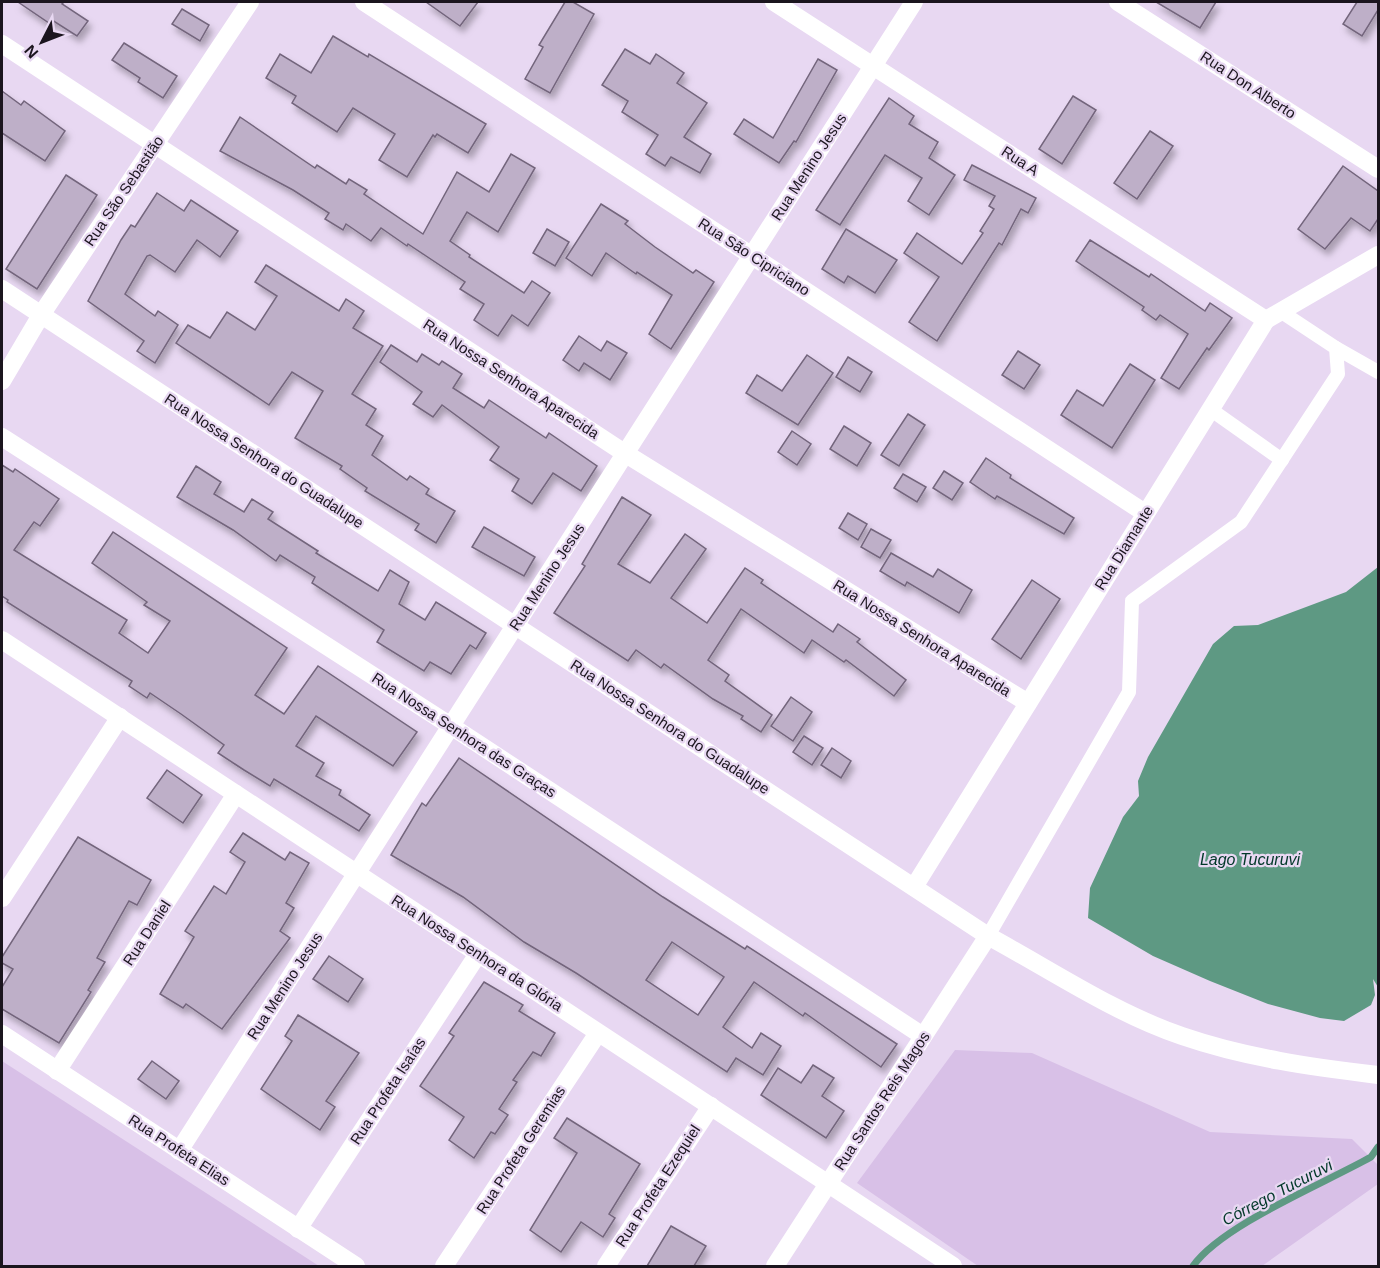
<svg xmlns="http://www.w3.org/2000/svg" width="1380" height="1268" viewBox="0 0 1380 1268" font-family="Arial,sans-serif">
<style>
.green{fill:#d8c0e7}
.water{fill:#5e9983}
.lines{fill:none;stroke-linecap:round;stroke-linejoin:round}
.stream{stroke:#5e9983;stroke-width:7}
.building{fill:#beafc8;stroke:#73657c;stroke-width:1.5;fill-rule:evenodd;filter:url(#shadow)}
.pedestrian{stroke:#fff;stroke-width:14}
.minor{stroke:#fff;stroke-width:18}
.labels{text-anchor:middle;stroke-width:4.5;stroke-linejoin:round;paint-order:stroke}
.street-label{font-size:15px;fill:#1b151e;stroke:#e8d8f2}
.water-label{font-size:16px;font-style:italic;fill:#023829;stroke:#e8d8f2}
</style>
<defs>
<filter id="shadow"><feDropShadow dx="3.5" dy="6" stdDeviation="3" flood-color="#0004"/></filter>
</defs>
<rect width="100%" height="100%" fill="#e8d8f2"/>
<g class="green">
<path d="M955,1050L1032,1053L1210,1132L1352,1139L1378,1165V1184L1262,1266H978L857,1183Z"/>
<path d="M2,1061L319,1266H2Z"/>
</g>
<path class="water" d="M1378,567V987L1373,979L1375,995L1371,1005L1344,1021L1320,1018L1268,1004L1210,981L1153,956L1088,918L1090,888L1123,817L1139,796L1138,781L1148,757L1213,644L1234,626L1258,625L1346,592Z"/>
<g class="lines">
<path class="stream" d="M1193,1266C1222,1225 1323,1184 1371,1157L1378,1147"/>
</g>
<g class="building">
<path d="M18,2H64L62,4L88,21L77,36L52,20L49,23Z"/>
<path d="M426,2H478L460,26Z"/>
<path d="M565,2H573L594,14L550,93L525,79L543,47L539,45Z"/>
<path d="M1156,2H1216L1200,28Z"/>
<path d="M1357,2H1378V10L1362,36L1343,24Z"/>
<path d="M182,9L209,25L200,41L172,24Z"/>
<path d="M333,36L368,57L369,54L486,124L468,153L437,134L435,137L433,135L407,177L379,160L395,134L353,108L337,132L292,103L296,96L266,78L280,54L311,73Z"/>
<path d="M124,43L177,76L163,98L138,82L140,78L112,60Z"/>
<path d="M625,49L650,64L656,54L684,73L677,83L707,103L684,137L711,154L700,173L671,157L665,166L646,154L658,135L622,112L628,101L602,85Z"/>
<path d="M818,59L837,70L796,142L794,141L779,163L734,134L744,119L773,138Z"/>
<path d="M2,91L21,105L24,101L65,131L45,161L2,133Z"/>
<path d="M1073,96L1096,110L1062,164L1039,149Z"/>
<path d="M889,98L914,116L909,124L938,142L929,158L955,175L929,215L908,201L922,178L885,155L840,225L816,210Z"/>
<path d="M240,117L315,168L317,165L346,184L349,179L367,190L364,194L423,234L457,172L489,192L511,154L535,168L498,232L467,212L450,241L470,255L469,257L524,293L532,281L550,293L528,326L512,315L498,336L474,320L484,304L460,289L465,282L408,244L407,246L381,228L371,241L346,224L343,230L325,219L329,213L293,190L220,151Z"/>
<path d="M1150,131L1173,146L1137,199L1114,183Z"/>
<path d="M972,165L1036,198L1028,213L1021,209L1002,245L999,243L937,341L909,322L939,277L904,253L917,233L962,264L983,233L980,231L994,209L989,206L995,196L964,180Z"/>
<path d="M1343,166L1378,191V219L1370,231L1351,218L1325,249L1298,229Z"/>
<path d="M66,175L97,195L37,289L6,269Z"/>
<path d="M157,193L184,211L191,200L238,231L220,257L197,240L175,272L150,255L147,256L125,294L155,316L158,311L178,325L155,363L137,351L144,341L88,301L121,240L131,225L135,227Z"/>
<path d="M601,204L628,221L625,224L655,247L693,273L696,270L714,282L671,349L649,334L672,295L637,272L636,274L606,253L592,276L566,258Z"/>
<path d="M547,229L569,242L555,266L533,253Z"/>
<path d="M846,229L897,260L875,293L848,276L844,283L822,269Z"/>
<path d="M1090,240L1149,277L1151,274L1205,311L1210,303L1232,318L1209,350L1207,348L1179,389L1161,378L1188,334L1160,315L1156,320L1142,310L1144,307L1076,261Z"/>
<path d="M266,265L339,311L346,299L364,311L353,328L383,346L352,394L376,409L366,425L383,436L372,455L407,480L410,476L429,489L426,494L455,511L436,543L415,530L419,524L365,491L367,488L340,469L342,466L295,438L323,391L292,372L269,405L176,343L188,325L210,338L227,312L255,330L277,296L255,282Z"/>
<path d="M579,336L601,351L607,341L627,353L610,380L584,363L579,371L563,360Z"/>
<path d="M391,345L417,362L422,354L439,365L442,361L462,374L453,388L484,408L489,400L546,438L549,433L597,466L581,491L553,473L532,504L512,491L519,479L490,460L499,447L442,405L433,417L413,404L422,392L380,362Z"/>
<path d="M1018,351L1040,365L1024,389L1002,375Z"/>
<path d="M807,355L833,373L798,425L746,393L757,375L782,391Z"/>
<path d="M848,357L872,372L860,392L836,377Z"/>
<path d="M1130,364L1155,380L1112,448L1061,415L1077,390L1103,406Z"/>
<path d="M908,414L925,425L899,466L881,455Z"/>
<path d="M844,426L871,443L857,466L830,449Z"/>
<path d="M792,431L811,444L797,465L778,452Z"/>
<path d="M986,458L1011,475L1010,478L1074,518L1064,534L997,496L995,499L970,482Z"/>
<path d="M2,465L13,472L15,469L59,499L40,526L34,522L14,550L127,620L119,633L148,653L170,621L144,605L147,602L92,563L113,532L287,648L255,695L284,714L318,666L417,732L393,766L316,716L296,746L324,763L316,776L341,790L339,795L370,815L359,831L274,779L270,786L244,770L218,753L224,745L181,714L150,693L147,698L129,686L132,681L7,602L8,600L2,596Z"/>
<path d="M196,466L221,482L214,494L244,512L252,499L273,512L268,519L318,551L316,553L378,591L390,570L409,582L399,604L425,620L436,602L486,633L476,649L470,645L451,674L430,662L424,671L377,642L384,630L312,583L315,577L280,555L276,561L233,530L177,497Z"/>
<path d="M944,471L963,483L952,500L933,488Z"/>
<path d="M903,474L926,487L917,502L894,488Z"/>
<path d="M622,497L651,515L618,564L650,583L685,534L706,549L671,598L707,623L745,568L763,580L761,583L833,632L838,624L860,639L857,642L906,680L894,696L846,660L844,662L812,640L804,653L741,609L708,660L729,675L725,681L772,715L761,732L741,719L743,716L713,699L664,664L661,668L636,650L628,661L554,613L585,566L582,564Z"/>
<path d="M848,513L867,524L858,540L839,528Z"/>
<path d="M484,527L535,557L524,576L472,547Z"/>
<path d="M871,529L891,540L880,558L861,547Z"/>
<path d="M891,553L933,577L938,569L972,590L959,613L907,582L905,586L880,571Z"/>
<path d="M1032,580L1060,599L1021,659L992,639Z"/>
<path d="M791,697L812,712L793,741L771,726Z"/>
<path d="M804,736L823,748L812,765L793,752Z"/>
<path d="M832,748L851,761L841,778L821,765Z"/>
<path d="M459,758L663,897L745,949L747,946L897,1044L881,1067L805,1013L803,1016L754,982L723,1027L752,1048L761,1033L781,1046L763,1075L736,1058L727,1072L576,973L524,942L463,897L391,855L422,803L426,806ZM672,942L724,977L698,1015L646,980Z"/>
<path d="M167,770L202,795L183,823L147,798Z"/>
<path d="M243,833L285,860L290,852L309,863L286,903L294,908L280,931L290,938L222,1029L186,1004L183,1008L160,994L194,937L185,931L214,886L226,894L245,862L230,852Z"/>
<path d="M78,837L151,880L137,905L129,901L97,958L105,962L88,990L91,992L59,1043L2,1009V987L13,969L2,963V957Z"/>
<path d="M329,956L363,979L348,1002L313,979Z"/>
<path d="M484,982L523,1005L519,1011L555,1033L541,1056L533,1052L513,1080L517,1082L499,1109L508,1115L495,1134L491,1132L474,1158L449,1140L464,1117L420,1086L454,1036L449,1033Z"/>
<path d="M298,1015L359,1053L326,1101L335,1107L320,1130L261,1089L292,1041L285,1036Z"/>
<path d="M152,1061L179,1081L166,1099L138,1079Z"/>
<path d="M813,1065L834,1078L822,1096L844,1111L826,1138L761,1095L778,1068L801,1083Z"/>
<path d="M567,1118L640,1164L609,1214L615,1218L603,1237L581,1222L561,1252L530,1230L577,1153L554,1138Z"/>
<path d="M671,1226L706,1246L694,1266H647Z"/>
</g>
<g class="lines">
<g class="pedestrian">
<path d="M1336,348L1378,372"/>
<path d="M1210,409L1282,460"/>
<path d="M988,936L1129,692L1132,601L1241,522L1338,374L1336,348L1280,311"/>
</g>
<g class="minor">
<path d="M364,2L1145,513"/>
<path d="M774,2L1266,320"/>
<path d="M1118,2L1378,169"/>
<path d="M2,44L626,454L1028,703"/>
<path d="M2,289L988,936C1051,970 1114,1013 1182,1036C1246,1058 1312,1067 1378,1075"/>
<path d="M2,381L41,315L250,2"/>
<path d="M2,437L451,726L923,1036"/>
<path d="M2,640L953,1266"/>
<path d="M914,887L1266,320L1378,255"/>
<path d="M2,898L120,717"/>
<path d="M2,1034L356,1266"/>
<path d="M57,1071L236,794"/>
<path d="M179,1151L914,2"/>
<path d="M298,1229L478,954"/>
<path d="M444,1266L598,1033"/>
<path d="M606,1266L711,1106"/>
<path d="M775,1266L988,936"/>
</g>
</g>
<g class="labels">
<g class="street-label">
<text transform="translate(1248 85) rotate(33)" y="5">Rua Don Alberto</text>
<text transform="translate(1020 161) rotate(33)" y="5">Rua A</text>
<text transform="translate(809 167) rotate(-57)" y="5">Rua Menino Jesus</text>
<text transform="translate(124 191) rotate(-56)" y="5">Rua São Sebastião</text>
<text transform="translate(754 257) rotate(33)" y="5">Rua São Cipriciano</text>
<text transform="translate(511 379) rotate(33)" y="5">Rua Nossa Senhora Aparecida</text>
<text transform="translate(264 461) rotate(33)" y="5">Rua Nossa Senhora do Guadalupe</text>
<text transform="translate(1124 548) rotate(-58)" y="5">Rua Diamante</text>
<text transform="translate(547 577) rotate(-57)" y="5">Rua Menino Jesus</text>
<text transform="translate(922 638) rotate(32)" y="5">Rua Nossa Senhora Aparecida</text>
<text transform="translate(670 727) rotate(33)" y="5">Rua Nossa Senhora do Guadalupe</text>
<text transform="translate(464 735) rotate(33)" y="5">Rua Nossa Senhora das Graças</text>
<text transform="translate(147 933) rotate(-57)" y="5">Rua Daniel</text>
<text transform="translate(477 953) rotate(33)" y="5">Rua Nossa Senhora da Glória</text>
<text transform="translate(285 986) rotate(-57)" y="5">Rua Menino Jesus</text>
<text transform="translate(388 1091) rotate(-57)" y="5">Rua Profeta Isaías</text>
<text transform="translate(882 1101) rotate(-57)" y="5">Rua Santos Reis Magos</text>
<text transform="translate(179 1150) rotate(33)" y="5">Rua Profeta Elias</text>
<text transform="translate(521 1150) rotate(-57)" y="5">Rua Profeta Geremias</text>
<text transform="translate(658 1186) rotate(-57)" y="5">Rua Profeta Ezequiel</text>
</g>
<g class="water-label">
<text x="1250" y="865">Lago Tucuruvi</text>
<text transform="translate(1277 1192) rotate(-28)" y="6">Córrego Tucuruvi</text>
</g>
</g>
<rect width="1380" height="1268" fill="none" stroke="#1b151e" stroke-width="6"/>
<g transform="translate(42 42) rotate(228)" stroke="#e8d8f2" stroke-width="4.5" paint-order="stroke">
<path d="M0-4.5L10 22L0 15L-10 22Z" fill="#1b151e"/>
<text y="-9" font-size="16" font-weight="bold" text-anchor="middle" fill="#1b151e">N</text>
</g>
</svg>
